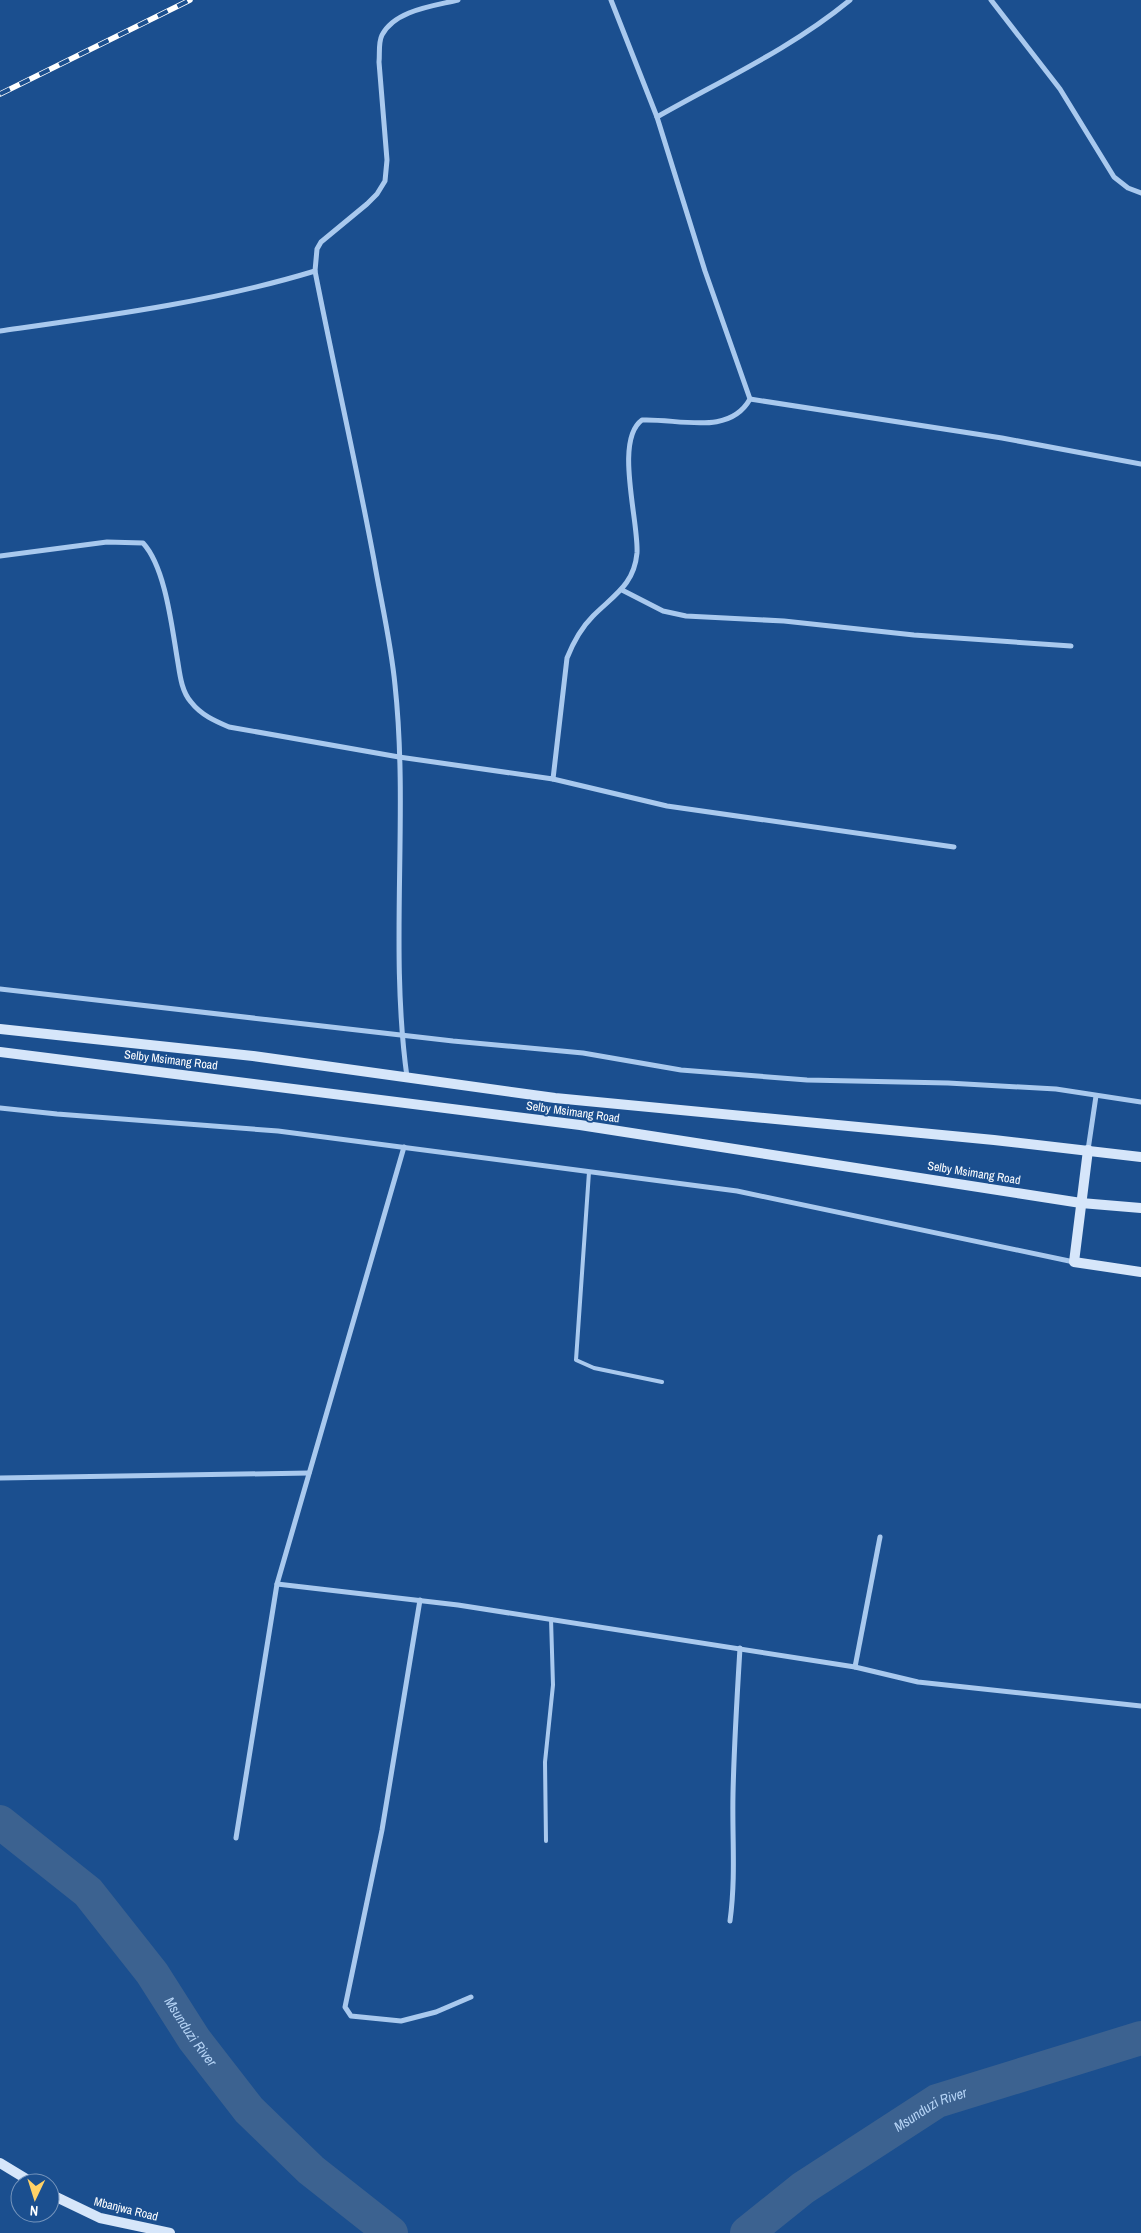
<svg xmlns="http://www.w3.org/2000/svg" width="1141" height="2233" viewBox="0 0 1141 2233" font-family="'Archivo Narrow',sans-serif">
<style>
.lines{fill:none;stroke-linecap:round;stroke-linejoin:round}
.river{stroke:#3c6290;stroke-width:34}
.lane{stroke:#a9c9ee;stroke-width:4}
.street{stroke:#a9c9ee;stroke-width:5}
.secondary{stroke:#d6e6fa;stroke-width:10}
.rail-casing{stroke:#fff;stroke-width:5.5}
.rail{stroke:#1b4f8f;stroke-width:4;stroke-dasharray:11;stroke-linecap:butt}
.labels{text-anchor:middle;stroke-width:4;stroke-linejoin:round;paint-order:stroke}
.street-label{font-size:12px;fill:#fff;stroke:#1b4f8f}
.water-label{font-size:14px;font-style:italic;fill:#b5d3f5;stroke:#1b4f8f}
</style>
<rect width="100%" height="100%" fill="#1b4f8f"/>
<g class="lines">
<g class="river">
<path id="s1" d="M0,1822L88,1892L152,1973L194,2039L249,2110L311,2170L391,2233"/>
<path id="s2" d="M747,2233L803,2188L937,2101L1141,2038"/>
</g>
<g class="lane">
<path d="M589,1172L576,1360L594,1368L662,1382"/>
<path d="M546,1841L545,1762L553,1685L551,1619"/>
</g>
<g class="street">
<path d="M991,0L1060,89L1114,177L1128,188L1141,193"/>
<path d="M657,117C722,80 792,48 850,0"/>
<path d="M0,331C106,316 213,302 315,271"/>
<path d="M750,399L1002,438L1141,464"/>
<path d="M0,556L107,542L143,543C166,568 172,629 178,663C180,676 182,692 191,702C201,715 215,721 229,727L399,757L553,779L567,658C573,643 581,628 593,616C614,595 634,585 637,553C639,522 614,440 642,420C677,418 729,437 750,399L705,271L657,117L611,0"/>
<path d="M622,590L663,611L686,616L784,621L914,635L1071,646"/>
<path d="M553,779L667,806L954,847"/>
<path d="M0,989L453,1041L583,1053L681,1070L807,1080L948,1083L1056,1089L1141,1102"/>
<path d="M407,1077C389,947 409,815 395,685C391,643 381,601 374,560C356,463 334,368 315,271L317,249L321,242L367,204L377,194L385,181L387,160L379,62C380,54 378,43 382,35C395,10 434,6 458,0"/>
<path d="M0,1108L57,1114L278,1131L737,1191L1074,1262"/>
<path d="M1088,1150L1096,1096"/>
<path d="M0,1478L309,1473"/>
<path d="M277,1584L458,1605L855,1667L918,1682L1141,1706"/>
<path d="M420,1600L382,1830L345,2007L351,2016L401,2021L436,2012L471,1997"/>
<path d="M855,1667L880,1537"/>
<path d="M236,1838L277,1584L404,1147"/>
<path d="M730,1921C736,1876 732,1838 733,1794C734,1745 737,1697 740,1648"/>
</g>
<g class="secondary">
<path d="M0,1029L253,1056L555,1098L994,1140L1141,1157"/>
<path d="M0,1052L580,1125L1081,1203L1141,1208"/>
<path d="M1088,1150L1074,1262L1141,1272"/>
<path d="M0,2163L33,2183"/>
<path d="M50,2194L100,2218L170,2233"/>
</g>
<g class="rail-casing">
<path id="rail" d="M0,94L190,0"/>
</g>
<use href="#rail" class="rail"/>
</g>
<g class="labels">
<g class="street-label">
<text transform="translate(171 1060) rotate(7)" y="4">Selby Msimang Road</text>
<text transform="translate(573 1112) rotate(8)" y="4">Selby Msimang Road</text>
<text transform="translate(974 1173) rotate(9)" y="4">Selby Msimang Road</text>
<text transform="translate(126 2209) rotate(14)" y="4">Mbanjwa Road</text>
</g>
<g class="water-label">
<text dy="5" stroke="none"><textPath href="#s1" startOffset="286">Msunduzi River</textPath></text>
<text dy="5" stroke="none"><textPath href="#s2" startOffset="222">Msunduzi River</textPath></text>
</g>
</g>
<g transform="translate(35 2198) rotate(184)"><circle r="24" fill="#1b4f8f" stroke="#7695bc"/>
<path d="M0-4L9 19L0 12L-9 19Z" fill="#ffd166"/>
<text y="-8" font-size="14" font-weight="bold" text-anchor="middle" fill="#ffffff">N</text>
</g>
</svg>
